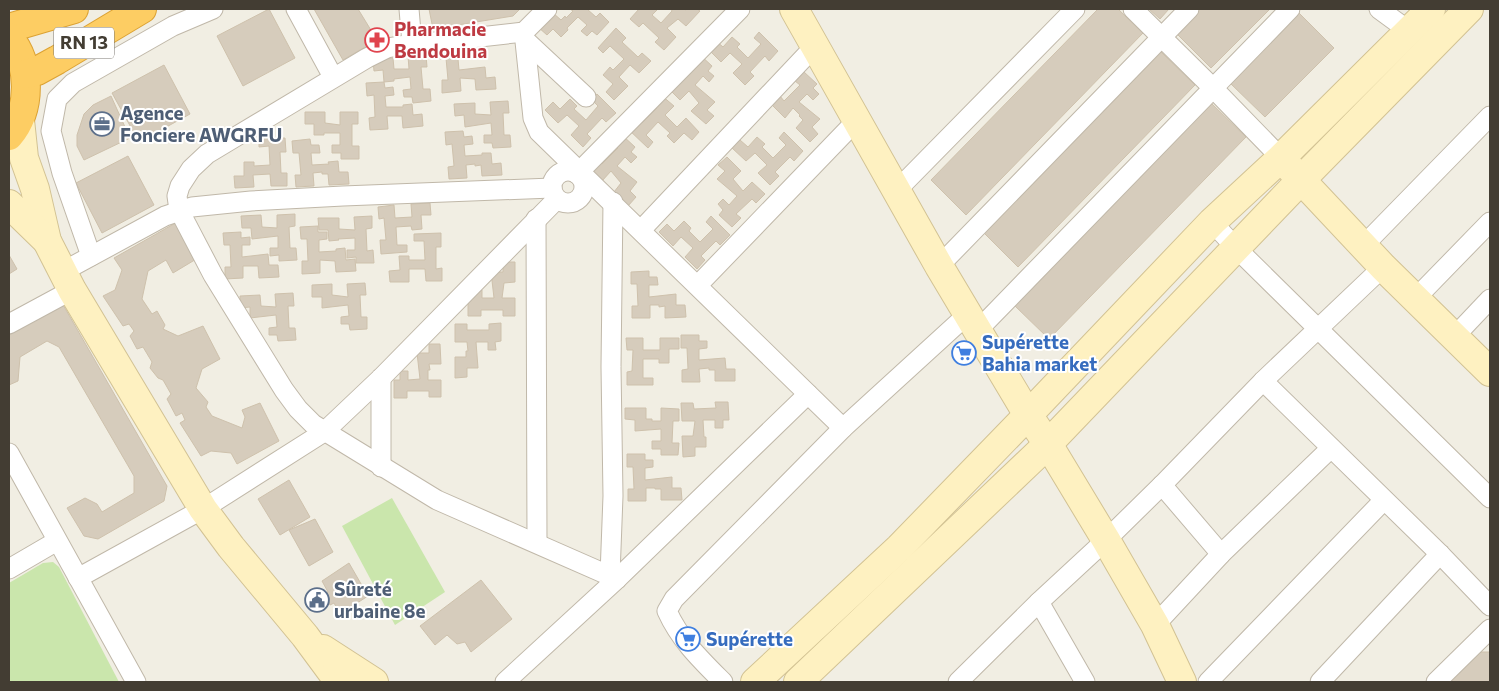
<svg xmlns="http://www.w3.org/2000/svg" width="1499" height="691" viewBox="0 0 1499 691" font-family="Commissioner,sans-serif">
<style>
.green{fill:#cae6ac}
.building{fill:#d6ccbc;stroke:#cec1ac}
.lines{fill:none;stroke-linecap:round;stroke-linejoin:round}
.street-casing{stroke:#c0b8a9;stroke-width:21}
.secondary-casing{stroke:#d2c293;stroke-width:30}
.highway-casing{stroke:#dca233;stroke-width:30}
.street{stroke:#fff;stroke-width:19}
.secondary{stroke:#fef1c1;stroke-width:28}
.highway{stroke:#fdcd63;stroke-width:28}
.labels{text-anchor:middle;stroke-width:4;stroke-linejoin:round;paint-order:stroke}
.shield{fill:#fff;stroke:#7b7770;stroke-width:1}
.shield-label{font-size:18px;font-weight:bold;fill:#433d33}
.health-label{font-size:19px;font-weight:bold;fill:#be3a42;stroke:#fff;text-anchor:start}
.service-label{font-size:19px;font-weight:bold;fill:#4e5e75;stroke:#fff;text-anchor:start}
.shop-label{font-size:19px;font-weight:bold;fill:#366cbe;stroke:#fff;text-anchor:start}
</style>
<rect width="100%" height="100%" fill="#f1eee3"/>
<g class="green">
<path d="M392,498L445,592L395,625L342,526Z"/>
<path d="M53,562L59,567L119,682H9V583L43,563Z"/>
</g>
<g class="building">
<path d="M269,9L295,58L243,86L217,36Z"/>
<path d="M314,9H358L377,40L343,60Z"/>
<path d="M429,9H520L513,16L433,29Z"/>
<path d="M570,9H587L596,17L600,13L609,22L597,35L592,31L587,36L581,31L587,25L578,17L567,28L568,30L561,37L553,29L547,35L538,27L553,13L561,20L565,16L566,18L573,11Z"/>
<path d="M639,9H658L652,15L661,23L672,11L671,9H684L685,10L687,9H697L700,11L686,26L678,19L667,28L676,37L664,50L655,42L659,38L643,23L639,27L630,19Z"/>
<path d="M1098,9H1118L1143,33L966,215L931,180Z"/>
<path d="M1149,9H1169L1160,19Z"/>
<path d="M1200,9H1270L1211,68L1176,33Z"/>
<path d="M1299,13L1334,48L1265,117L1230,83Z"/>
<path d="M616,28L626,38L622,42L638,57L642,53L651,61L639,73L630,65L619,77L628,86L614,100L606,92L613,84L603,75L610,67L613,70L624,59L610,46L603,53L598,48Z"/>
<path d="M759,32L778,51L769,61L765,56L750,72L754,76L745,85L733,73L742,64L730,53L721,62L707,48L715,40L723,47L732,37L740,44L737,47L748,58L761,44L754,38Z"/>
<path d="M457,45V51L466,50V58L458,59L459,70L485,67L486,78L495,77L496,89L476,90L475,79L460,78L461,91L442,93V80H448L446,58L440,59L439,46Z"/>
<path d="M1159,50L1195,85L1018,267L983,232Z"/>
<path d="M699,54L712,66L708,71L714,76L709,82L703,76L695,85L715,102L707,110L714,116L706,124L691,111L699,103L689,91L680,100L667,87Z"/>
<path d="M426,55L427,67H421L423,89H430L431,101L413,103L412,97H404L403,90L411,89L410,77L394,79V81L384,82L383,70L374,71L373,60L393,58L394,69H409L408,56Z"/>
<path d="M164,65L190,114L139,142L112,93Z"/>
<path d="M804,72L817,84L813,88L819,94L813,100L807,94L799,102L820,119L812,127L818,134L810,142L796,128L803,120L799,116L800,115L793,108L785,118L772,105L780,96L784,101L800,85L795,81Z"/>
<path d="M384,82L385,88L393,87L394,95L385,96L386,107H403V105L412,104L413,115L422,114L423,126L403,128L402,116H387L388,129L370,130L369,118L375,117L374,95L367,96L366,83Z"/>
<path d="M597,94L616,113L606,122L602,118L587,134L591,138L583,147L571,135L579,126L567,115L558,123L545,110L553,102L560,109L570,99L577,106L574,109L586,120L598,106L591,99Z"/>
<path d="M661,95L674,106L665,115L677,127L686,118L699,132L692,140L684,133L674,143L667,136L670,133L658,122L646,135L653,142L648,148L628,129L638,119L642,123L657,108L653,104Z"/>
<path d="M111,96L130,138L84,160L77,146V135L84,114L93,105Z"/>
<path d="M508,101L509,113H503L504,135H510L511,147L493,148L492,143H484V135H492L491,123L465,127L464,115L455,116L454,104L475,103V114L491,115L490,102Z"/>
<path d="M1211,103L1246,137L1049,339L1014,305Z"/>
<path d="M305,112H325V123L340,125V112H358V124H352V146H359V159H341V153H332V145H340V133H324V135H314V124H305Z"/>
<path d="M463,131L464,137L472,136L473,144L464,145L465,156L482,155V153H491L492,164L501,163L502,175L482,176L481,165L475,166V164L466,165L467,178L449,179L448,167L454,166L452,144L446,145L445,132Z"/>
<path d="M784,132L803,151L794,161L790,157L775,172L779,176L770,185L758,173L767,165L755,153L746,161L732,148L740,140L748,147L757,137L765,144L762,147L773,158L786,145L779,138Z"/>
<path d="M622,135L635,147L631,152L637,157L631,163L625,157L617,166L637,182L630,191L636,197L628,206L614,192L621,183L611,171L602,181L589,168L598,160L602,164L618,148L613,144Z"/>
<path d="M285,138L286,152H280L281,173H287V186H271L270,174L253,175L254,187L235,188L234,176H244V162H254V166L270,165L269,146L259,147V139Z"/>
<path d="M310,139L311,145H319L320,153H311L312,165L329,164L328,162L338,161L339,172H348L349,184L329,185L328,174H322V172L313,173L314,186L296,187L295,175H301L299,153H293L292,141Z"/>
<path d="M128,156L154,205L102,233L76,183Z"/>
<path d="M727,157L741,171L733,179L743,191L752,182L765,194L756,203L752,199L736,214L741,218L732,227L719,215L723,210L718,204L723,199L729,205L737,196L717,179L725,171L718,165Z"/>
<path d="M430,203L431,215H421L422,229L412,230L411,226L396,227L397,245H407V252L381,254L380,240H386L384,218L379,219L378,207L394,205L395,218L412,217L411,204Z"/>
<path d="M295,214V226L289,227L290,248H296L297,260L279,261V255L270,256V248H278V236L252,239L251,228H242L241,216L261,215L262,227L277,228V215Z"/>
<path d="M372,216V228L366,229L367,251L373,250L374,263H356V257L347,258V250H355V238L338,239L339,240L329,241L328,230H319L318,218H339V229L355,230L354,217Z"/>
<path d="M711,216L730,235L720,245L716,241L701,256L705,260L697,269L685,257L693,248L681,237L673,246L659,232L667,224L674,231L684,221L691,228L689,231L700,242L713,229L706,222Z"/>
<path d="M179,221L198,258L173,273L166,260L148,271L142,299L152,314L157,311L165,325L163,329L178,336L203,326L220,359L202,369L196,388L208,402L206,407L212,416L242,428L245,417L242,410L260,403L279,441L237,464L231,453L211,451L201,456L180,423L185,420L182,413L176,416L167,399L171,394L163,380L158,378L150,368L152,362L143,347L137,349L130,336L134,331L129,324L123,326L103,296L115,290L122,270L114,258Z"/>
<path d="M318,226V232H327V239L319,240V252L336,251V249L345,248L346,260L355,259L356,271L336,272L335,261L320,260V273L302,274V261H308L307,239H301L300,227Z"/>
<path d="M241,232V238L250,237V245H242V257L268,254L269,265H278L279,277L259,278L258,266H243V278L225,279V267H231L230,245H224L223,233Z"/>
<path d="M441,233V247H436V269L442,268V281H426L425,269H409V282H390L389,271L400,270L399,256H409V260H425L424,241H414V234Z"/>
<path d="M9,255L17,269L9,274Z"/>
<path d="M503,262H515V282L504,283L502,298H515V316H503V310H481V316H468V298H474V290H482V298H494L491,272H503Z"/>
<path d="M649,271V277H657L658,285H649V297L676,294V305H685L686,317L665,318V306L659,307V305H650V318H632V306H638L637,284H631V272Z"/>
<path d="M365,283L366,295H360L361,317H367V329L350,330L349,324H341V317L349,316L348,305L322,308V297H312V285L332,284V295L348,297L347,284Z"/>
<path d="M293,293L294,306H288L289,328H295L296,340L278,341L277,335H269V328L277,327L276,315L250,318V307L240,308V296L260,295L261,306L276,307L275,294Z"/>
<path d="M62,303L167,486L164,501L98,539L84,536L67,508L85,498L97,504L102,512L134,493V476L59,347L47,341L20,357L18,381L9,385V335Z"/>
<path d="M501,323V341L495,342L496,350H488V342H476L478,368H467V377L455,378V357H466V351H468L467,342H455V324H467V330H489V324Z"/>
<path d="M681,335H699V341H707V348L699,349V360L725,358L726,369H735V381H715V370H709V368L699,369L700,382H682V370L688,369L687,348H681Z"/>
<path d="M626,338H643V350H660V338H679V349H669V363H659V359H643V378H653V385H627V372L632,371L633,350H627Z"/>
<path d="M429,344H440L441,364H429L430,370H428V380H441V397H429V391H407V398H394V380H400V371H408V380L420,379L417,353H429Z"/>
<path d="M715,402H728L729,420H723V428H715V420H703L704,437H706V447H695V456L683,457L682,436H693L695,421H682L681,403H693L694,409L716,408Z"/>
<path d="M625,408H646V419H652V421H661V408L679,409V421H673L672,443H679L678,455H661V449H652V441H661V429L635,431V420L625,419Z"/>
<path d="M627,454H645V460H653V467L645,468V480L672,477V488H681L682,500H661V489H655V488H646V501H628V489H634L633,467H627Z"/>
<path d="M289,480L310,517L280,535L258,499Z"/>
<path d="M315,519L333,552L309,566L289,530Z"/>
<path d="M349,563L368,596L340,614L334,603L330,605L324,595L328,592L322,581Z"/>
<path d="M481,580L512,619L471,652L465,642L457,644L447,635L435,645L420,626Z"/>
<path d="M1474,652H1490V682H1444Z"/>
</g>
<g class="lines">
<g class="street-casing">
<g id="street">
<path d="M296,9L333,77"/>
<path d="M409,9L412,44"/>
<path d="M547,9L524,32L399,46L387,48L367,58L207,154L191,169L180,186L177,196L179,210L213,275L284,390L298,409L313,424L437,500L617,579"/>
<path d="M1133,9L1213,88L1281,158"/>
<path d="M1379,9L1409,31"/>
<path d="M524,32L533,118L539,132L843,428"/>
<path d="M525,40L586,97"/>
<circle cx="568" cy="187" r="16"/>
<path d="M577,174L740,9"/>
<path d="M897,190L1075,9"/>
<path d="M536,219L537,543"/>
<path d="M1212,222L1236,248L1490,498"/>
<path d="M641,230L814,47"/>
<path d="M1364,245L1490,116"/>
<path d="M91,256L62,173L51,131L57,99L73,83L173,26L213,9"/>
<path d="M939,266L1189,9"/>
<path d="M62,272L165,216L192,207L251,201L343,196L552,188"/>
<path d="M698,285L857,120"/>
<path d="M1415,299L1490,222"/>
<path d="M9,324L72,290"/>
<path d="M978,330L1290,9"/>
<path d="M1454,337L1490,299"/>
<path d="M381,378V467"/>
<path d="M1263,381L1440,554L1490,606"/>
<path d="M9,453L136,682"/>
<path d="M1162,485L1221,554"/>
<path d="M9,569L57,541"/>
<path d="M610,575L613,496L611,367L613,202"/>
<path d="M78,578L203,509L324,432L381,378L557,199"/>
<path d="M1039,602L1085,682"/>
<path d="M1155,625L1221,554L1331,448"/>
<path d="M505,682L617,579L808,394"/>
<path d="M723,682C701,660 680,640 667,611L674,599L843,428L969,313"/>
<path d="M958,682L1039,602L1106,540L1162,485L1263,381L1383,267"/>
<path d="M1208,682L1384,500"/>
<path d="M1320,682L1440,554"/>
<path d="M1436,682L1490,629"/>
</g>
</g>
<g class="secondary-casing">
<g id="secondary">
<path d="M794,9L939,266L1028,415L1048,444L1106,540L1155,625L1182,682"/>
<path d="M20,120L24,158L35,189L47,241L72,290L203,509L231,547L305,636L339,682"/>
<path d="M1290,168L1383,267L1490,372"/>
<path d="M9,204L47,241"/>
<path d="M323,649L374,682"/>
<path d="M755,682L899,548L1028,415L1212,222L1281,158L1431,9"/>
<path d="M798,682L1048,444L1300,181L1469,9"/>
</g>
</g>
<g class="highway-casing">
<g id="highway">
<path d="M9,28L74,9"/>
<path d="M9,37C31,64 32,109 9,136"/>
<path d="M26,74L37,71L57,60L142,9"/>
</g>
</g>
<use href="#street" class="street"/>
<use href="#secondary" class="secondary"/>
<use href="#highway" class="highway"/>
</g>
<defs>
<g id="pharmacy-ring" transform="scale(1.25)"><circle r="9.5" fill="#fff" stroke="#e0444e" stroke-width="1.5"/><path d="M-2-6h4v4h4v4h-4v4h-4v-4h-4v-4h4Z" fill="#e0444e"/></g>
<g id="office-ring" transform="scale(1.25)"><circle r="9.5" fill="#fff" stroke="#5c6f8a" stroke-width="1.5"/><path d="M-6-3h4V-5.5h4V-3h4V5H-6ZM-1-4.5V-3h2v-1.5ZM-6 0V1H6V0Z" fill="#5c6f8a"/></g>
<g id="supermarket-ring" transform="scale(1.25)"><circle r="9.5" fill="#fff" stroke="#3f7fe0" stroke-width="1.5"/><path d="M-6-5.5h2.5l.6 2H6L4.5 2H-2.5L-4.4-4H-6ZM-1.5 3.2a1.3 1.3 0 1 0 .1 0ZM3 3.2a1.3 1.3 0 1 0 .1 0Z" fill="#3f7fe0"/></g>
<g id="civic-ring" transform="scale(1.25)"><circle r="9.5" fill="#fff" stroke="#5c6f8a" stroke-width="1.5"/><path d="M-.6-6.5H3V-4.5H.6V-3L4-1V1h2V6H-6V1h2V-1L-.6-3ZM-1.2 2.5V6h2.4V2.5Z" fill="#5c6f8a"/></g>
</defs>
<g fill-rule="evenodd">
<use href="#pharmacy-ring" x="377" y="40"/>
<use href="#office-ring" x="102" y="124"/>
<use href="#supermarket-ring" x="964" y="353"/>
<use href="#civic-ring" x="317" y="600"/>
<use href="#supermarket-ring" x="688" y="639"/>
</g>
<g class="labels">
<rect class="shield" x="54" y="27.5" width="60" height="31" rx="4"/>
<g class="shield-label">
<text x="84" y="49">RN 13</text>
</g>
<g class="health-label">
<text x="394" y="36">Pharmacie<tspan x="394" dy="22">Bendouina</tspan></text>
</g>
<g class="service-label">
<text x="120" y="120">Agence<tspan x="120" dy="22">Fonciere AWGRFU</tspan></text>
<text x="334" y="596">Sûreté<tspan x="334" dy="22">urbaine 8e</tspan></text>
</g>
<g class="shop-label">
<text x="982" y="349">Supérette<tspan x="982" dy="22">Bahia market</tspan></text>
<text x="706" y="646">Supérette</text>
</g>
</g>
<rect width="1499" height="691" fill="none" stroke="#433d33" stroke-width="20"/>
</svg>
